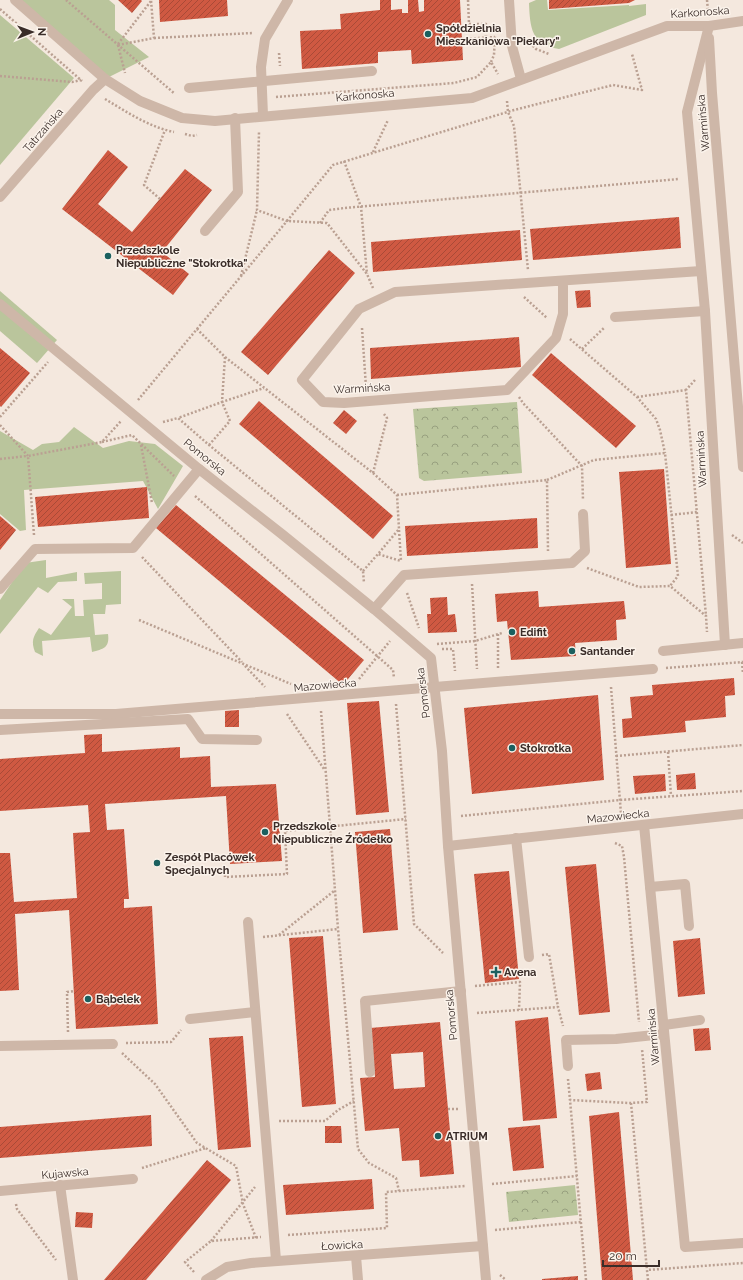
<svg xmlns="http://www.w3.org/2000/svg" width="743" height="1280" viewBox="0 0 743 1280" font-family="Raleway,sans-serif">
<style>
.grass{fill:#bac59c}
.forest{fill:url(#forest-crowns)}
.building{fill:url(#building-hatch);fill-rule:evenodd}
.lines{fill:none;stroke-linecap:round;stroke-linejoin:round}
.path{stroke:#baa092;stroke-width:2.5;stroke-dasharray:2 2;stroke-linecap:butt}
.minor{stroke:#ceb7a8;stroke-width:10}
.poi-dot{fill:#1b605f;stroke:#fbf3eb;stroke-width:1.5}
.labels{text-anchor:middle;stroke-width:3;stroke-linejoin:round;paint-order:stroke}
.street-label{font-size:11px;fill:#3a2d29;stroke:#fbf3eb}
.poi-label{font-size:11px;font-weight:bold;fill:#3a2d29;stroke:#fbf3eb;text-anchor:start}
</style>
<defs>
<pattern id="forest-crowns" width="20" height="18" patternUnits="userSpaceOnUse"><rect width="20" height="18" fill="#bac59c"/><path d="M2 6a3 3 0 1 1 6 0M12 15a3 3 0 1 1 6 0" fill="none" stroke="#98a07f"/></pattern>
<pattern id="building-hatch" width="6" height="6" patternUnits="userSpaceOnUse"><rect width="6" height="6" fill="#cf5942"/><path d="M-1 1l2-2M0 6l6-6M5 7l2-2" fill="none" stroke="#a94a37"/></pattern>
</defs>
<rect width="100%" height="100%" fill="#f4e8de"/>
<g class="grass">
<path d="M18,0H109L115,5V30L149,57L105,79Z"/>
<path d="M536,0H547L548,10L629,5V6L646,4V15L559,49C531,45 530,27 529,3Z"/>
<path d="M0,15L74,78L0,165Z"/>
<path d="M0,291L57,340L37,363L0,331Z"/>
<path d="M74,427L103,448L129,441L155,444L183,466L158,509L143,481L24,490L26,530L20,531L0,514V431L33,450L42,444L59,442Z"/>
<path d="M46,560V578L77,572V581L58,582L48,593L38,587L0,634V600L25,563Z"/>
<path d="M121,571V604L106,605L105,614H93L95,635L108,634C110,648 103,649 92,652L90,637L42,641L43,656L35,652C31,641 33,637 39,628L51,635L72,607L62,599H74L75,616H84L83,600L102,599V583L85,584L84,573Z"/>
</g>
<g class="forest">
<path d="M517,402L522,473L424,481L419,478L413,409Z"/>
<path d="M575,1185L578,1215L509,1222L506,1192Z"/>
</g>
<g class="building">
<path d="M118,0H141L142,1L132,13Z"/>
<path d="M159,0H227L228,16L160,22Z"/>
<path d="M380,0H391V10L402,9V13H408V0H418L419,12L424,11V0H460L463,60L412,64L411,50L395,51L378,52V63L302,69L300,31L341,29L340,14L380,10Z"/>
<path d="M549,0H635L629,3L549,9Z"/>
<path d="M108,150L128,167L98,204L132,232L185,169L212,190L162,252L189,274L173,295L62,209Z"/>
<path d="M679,217L681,248L533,260L530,229Z"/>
<path d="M520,230L522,260L373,272L371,242Z"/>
<path d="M329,250L355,273L268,375L241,352Z"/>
<path d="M590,290L591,307L577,308L575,291Z"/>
<path d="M519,337L521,367L371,379L370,348Z"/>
<path d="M0,348L30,373L1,407L0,406Z"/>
<path d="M551,353L636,426L616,448L532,375Z"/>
<path d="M259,401L393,516L373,539L239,424Z"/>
<path d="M344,410L357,421L346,434L333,423Z"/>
<path d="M664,469L671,564L626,568L619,472Z"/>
<path d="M147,487L149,518L38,527L35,497Z"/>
<path d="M176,505L364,660L343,685L156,528Z"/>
<path d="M0,516L16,530L0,550Z"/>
<path d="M537,518L538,548L407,556L405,526Z"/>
<path d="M538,591L539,607L624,601L626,619L616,620L617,640L575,643L576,656L511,660L507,621L497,622L495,594Z"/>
<path d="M447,597L448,615L455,614L457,632L428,633L427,614H431L430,598Z"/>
<path d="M734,678L735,695L725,696L726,717L685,721L686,732L623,738L622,719L632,718L630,697L653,695L652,685Z"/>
<path d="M598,695L604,780L472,794L464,708Z"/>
<path d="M379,701L389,812L356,815L347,703Z"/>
<path d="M239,710V727H225V711Z"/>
<path d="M102,734V752L180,747V758L210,756L211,787L276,784L282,861L230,864L226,796L105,804L107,830L124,829L129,899H124V908L152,906L158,1024L76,1029L69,910L15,914L19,990L0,991V853H10L14,902L77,898L73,833L90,832L88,805L0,811V759L85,753L84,735Z"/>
<path d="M695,773L696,789L677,790L676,775Z"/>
<path d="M665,774L666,791L635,794L633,776Z"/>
<path d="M390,829L398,930L363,933L355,832Z"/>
<path d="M596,864L610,1012L579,1015L565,867Z"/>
<path d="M509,871L519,979L485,983L474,874Z"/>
<path d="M323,936L336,1104L302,1107L289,938Z"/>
<path d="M700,938L705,994L678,997L673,941Z"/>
<path d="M548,1017L557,1118L523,1121L515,1021Z"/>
<path d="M440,1022L454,1174L420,1177L419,1160L402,1161L399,1128L365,1131L360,1078L375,1077L370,1028ZM423,1052L425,1087L394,1089L391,1054Z"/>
<path d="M709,1028L711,1050L695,1051L693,1029Z"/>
<path d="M243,1036L251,1147L218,1150L209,1038Z"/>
<path d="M600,1072L602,1089L587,1091L585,1074Z"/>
<path d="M619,1112L633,1280H602L589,1116Z"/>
<path d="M151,1115L152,1146L0,1158V1127Z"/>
<path d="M540,1125L544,1168L513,1171L508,1128Z"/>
<path d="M325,1126H341L342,1143H325Z"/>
<path d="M207,1160L231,1180L146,1280H104Z"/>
<path d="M372,1179L374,1209L286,1215L283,1185Z"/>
<path d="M76,1212L93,1213L92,1228L75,1227Z"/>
<path d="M578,1276V1280H542V1279Z"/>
</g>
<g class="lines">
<g class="path">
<path d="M66,0L175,94"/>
<path d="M468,0L469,24H486V38"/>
<path d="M707,0L708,11"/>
<path d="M0,9L82,81"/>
<path d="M154,38L253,33"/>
<path d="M462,39L495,37"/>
<path d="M527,40L536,49L549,54"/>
<path d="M118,44L151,1"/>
<path d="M118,45L154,38L151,0"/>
<path d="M118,45L125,73"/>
<path d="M279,53L280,66"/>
<path d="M491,62L494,55L495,35"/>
<path d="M0,76L72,82L81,80"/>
<path d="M276,97L454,83L477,77L491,62L498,74"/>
<path d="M105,99C127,112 149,127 174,132"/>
<path d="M507,101L508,112L514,126L528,270"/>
<path d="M185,134L192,136L197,135"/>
<path d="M373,152L388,120"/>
<path d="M344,161L361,207L367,274"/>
<path d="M160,199L144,185L165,130"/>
<path d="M320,223L329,210L344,208L679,179"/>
<path d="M241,276L257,210"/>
<path d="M373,288L367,274L327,223L287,221L333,165L514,110L613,85L642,90L632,54"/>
<path d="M524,297L547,318"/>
<path d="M362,328L366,387"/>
<path d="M197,329L287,221L257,210L259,132"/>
<path d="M570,339L637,397L656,419L660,430L665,453"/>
<path d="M582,349L605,327"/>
<path d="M225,357L373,473L397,495L399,529L378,554L401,561"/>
<path d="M695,380L686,390L706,616"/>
<path d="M519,397L523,403L582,466L583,500"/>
<path d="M637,397L686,390"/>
<path d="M138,400L197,329L225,357L222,402L178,418"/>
<path d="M0,417L48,362"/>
<path d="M163,422L178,418L209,445L363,571L364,583"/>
<path d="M0,425L28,456"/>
<path d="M102,442L132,435L174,476"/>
<path d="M141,445L152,503"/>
<path d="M209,445L230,421L222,402L264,388"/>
<path d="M0,459L27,456"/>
<path d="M373,473L387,418L384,414"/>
<path d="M547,480L594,460L665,453L678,576L670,586"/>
<path d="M397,495L547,480L548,551"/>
<path d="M195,496L393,670L394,678"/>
<path d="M671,515L697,512"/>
<path d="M399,530L401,561"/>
<path d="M34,535L28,456L102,442L121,421"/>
<path d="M732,535L743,543"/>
<path d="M142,557L242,662"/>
<path d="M587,568L639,587L670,586L706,616L707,632"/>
<path d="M363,571L378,554"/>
<path d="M472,584L477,669"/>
<path d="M407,593L419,628"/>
<path d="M139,620L291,684"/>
<path d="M498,634V669"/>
<path d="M437,644L475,641L502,633"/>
<path d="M442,649H453L455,671"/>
<path d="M742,662L743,674"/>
<path d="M245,666L265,687"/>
<path d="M666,668L743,662"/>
<path d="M359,679L390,641"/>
<path d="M611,687L621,814"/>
<path d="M396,704L414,924L443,953"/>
<path d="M321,711L338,929L358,1149L369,1163L396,1178L399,1191"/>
<path d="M287,714L324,769"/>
<path d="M668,752L671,796"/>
<path d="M616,756L743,745"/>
<path d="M461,816L620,800L743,791"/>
<path d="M615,843L622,846L624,857L639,1022"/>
<path d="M225,867V877L287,874L285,831L406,819"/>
<path d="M279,935L334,891"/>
<path d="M263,937L338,929"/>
<path d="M542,955L549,954L558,1007"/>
<path d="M475,986L520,982L519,1010"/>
<path d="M477,1013L558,1007L563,1026"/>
<path d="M68,1032L67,992L74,991"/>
<path d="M126,1043L171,1042L181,1030"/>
<path d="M122,1053L155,1084L197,1143L236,1166L243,1204L256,1238"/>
<path d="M568,1079L570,1100"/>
<path d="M631,1103L647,1270"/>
<path d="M448,1109H458"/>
<path d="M279,1121H325L338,1110L354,1101"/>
<path d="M142,1168L206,1148"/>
<path d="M492,1184L577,1176"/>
<path d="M16,1204L17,1209L56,1260"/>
<path d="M495,1230L581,1222"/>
<path d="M288,1235L387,1228L386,1192L465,1186"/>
<path d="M211,1241L255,1187"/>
<path d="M194,1272L185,1262L211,1241L261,1237"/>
<path d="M500,1275L506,1280"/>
<path d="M586,1280L570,1100L629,1103L647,1102L642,1049"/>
<path d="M648,1280L647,1270L743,1263"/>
</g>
<g class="minor">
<path d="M15,0L105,79L140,101L182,118L215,121L472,98L667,26H709L743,21"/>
<path d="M509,0L512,46L521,79"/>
<path d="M709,26L687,112L705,311L725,645"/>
<path d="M709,38L712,93L743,467"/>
<path d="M189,88L372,71"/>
<path d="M263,115L261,67L265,39L288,0"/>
<path d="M0,197L93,90L105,79"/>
<path d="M205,231L238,192L235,118"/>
<path d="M563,281V314L556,338L507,390L344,403L323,402L302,380L359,309L395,292L701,271"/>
<path d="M0,304L199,469L283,535L374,609L431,658L442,751L448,846L486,1280"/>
<path d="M615,317L705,311"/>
<path d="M0,589L35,549L133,548L199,469"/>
<path d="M374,609L404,575L572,563L585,551L583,514"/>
<path d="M663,651L743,643"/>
<path d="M0,714H116L435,687L653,669"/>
<path d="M0,730L188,719L202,739L257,740"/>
<path d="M644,825L685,1247L743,1243"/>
<path d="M516,838L529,957"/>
<path d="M448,846L743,814"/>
<path d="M650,887L685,884L689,926"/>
<path d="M248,922L276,1260"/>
<path d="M190,1019L255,1012"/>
<path d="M664,1025L700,1020"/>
<path d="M0,1046L113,1044"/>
<path d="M568,1066L566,1040L616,1039L664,1034"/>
<path d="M370,1072L365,1001L461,991"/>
<path d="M60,1185L73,1280"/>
<path d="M0,1191L133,1179"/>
<path d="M356,1256L358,1280"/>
<path d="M206,1280L227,1267L251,1263L483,1246"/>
</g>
</g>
<g class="poi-dot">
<circle cx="428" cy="34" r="4"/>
<circle cx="108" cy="256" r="4"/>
<circle cx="512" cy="632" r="4"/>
<circle cx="572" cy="651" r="4"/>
<circle cx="512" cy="748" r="4"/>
<circle cx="265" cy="832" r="4"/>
<circle cx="157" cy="863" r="4"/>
<path d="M494 966h4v4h4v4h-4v4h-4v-4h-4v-4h4z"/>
<circle cx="88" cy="999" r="4"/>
<circle cx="438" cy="1136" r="4"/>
</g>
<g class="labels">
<g class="street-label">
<text transform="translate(700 12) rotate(-4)" y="4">Karkonoska</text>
<text transform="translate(365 95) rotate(-5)" y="4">Karkonoska</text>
<text transform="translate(703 123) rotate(-95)" y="4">Warmińska</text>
<text transform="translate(43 130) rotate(-49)" y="4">Tatrzańska</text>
<text transform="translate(362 388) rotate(-3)" y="4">Warmińska</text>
<text transform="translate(205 457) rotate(39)" y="4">Pomorska</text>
<text transform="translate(701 459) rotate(-93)" y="4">Warmińska</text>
<text transform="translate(325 685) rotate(-5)" y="4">Mazowiecka</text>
<text transform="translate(423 693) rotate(-97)" y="4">Pomorska</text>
<text transform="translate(618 816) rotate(-6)" y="4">Mazowiecka</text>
<text transform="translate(451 1015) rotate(-95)" y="4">Pomorska</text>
<text transform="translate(653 1037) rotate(-95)" y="4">Warmińska</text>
<text transform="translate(65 1173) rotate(-5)" y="4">Kujawska</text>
<text transform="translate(342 1245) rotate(-3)" y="4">Łowicka</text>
</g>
<g class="poi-label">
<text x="436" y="32">Spółdzielnia<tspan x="436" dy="13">Mieszkaniowa "Piekary"</tspan></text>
<text x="116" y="254">Przedszkole<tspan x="116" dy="13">Niepubliczne "Stokrotka"</tspan></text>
<text x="520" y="636">Edifit</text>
<text x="580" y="655">Santander</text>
<text x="520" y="752">Stokrotka</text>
<text x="273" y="830">Przedszkole<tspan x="273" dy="13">Niepubliczne Źródełko</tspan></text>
<text x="165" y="861">Zespół Placówek<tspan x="165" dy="13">Specjalnych</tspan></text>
<text x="504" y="976">Avena</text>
<text x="96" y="1003">Bąbelek</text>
<text x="446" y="1140">ATRIUM</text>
</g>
</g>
<g transform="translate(32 32) rotate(89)" stroke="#fbf3eb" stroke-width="3" paint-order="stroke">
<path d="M0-3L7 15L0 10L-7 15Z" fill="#3a2d29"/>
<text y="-6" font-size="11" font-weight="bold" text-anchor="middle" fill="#3a2d29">N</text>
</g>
<path d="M603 1260v6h56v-6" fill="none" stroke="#3a2d29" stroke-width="2"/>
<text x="609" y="1260" font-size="12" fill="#3a2d29" stroke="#fbf3eb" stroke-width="3" paint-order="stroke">20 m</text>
</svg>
